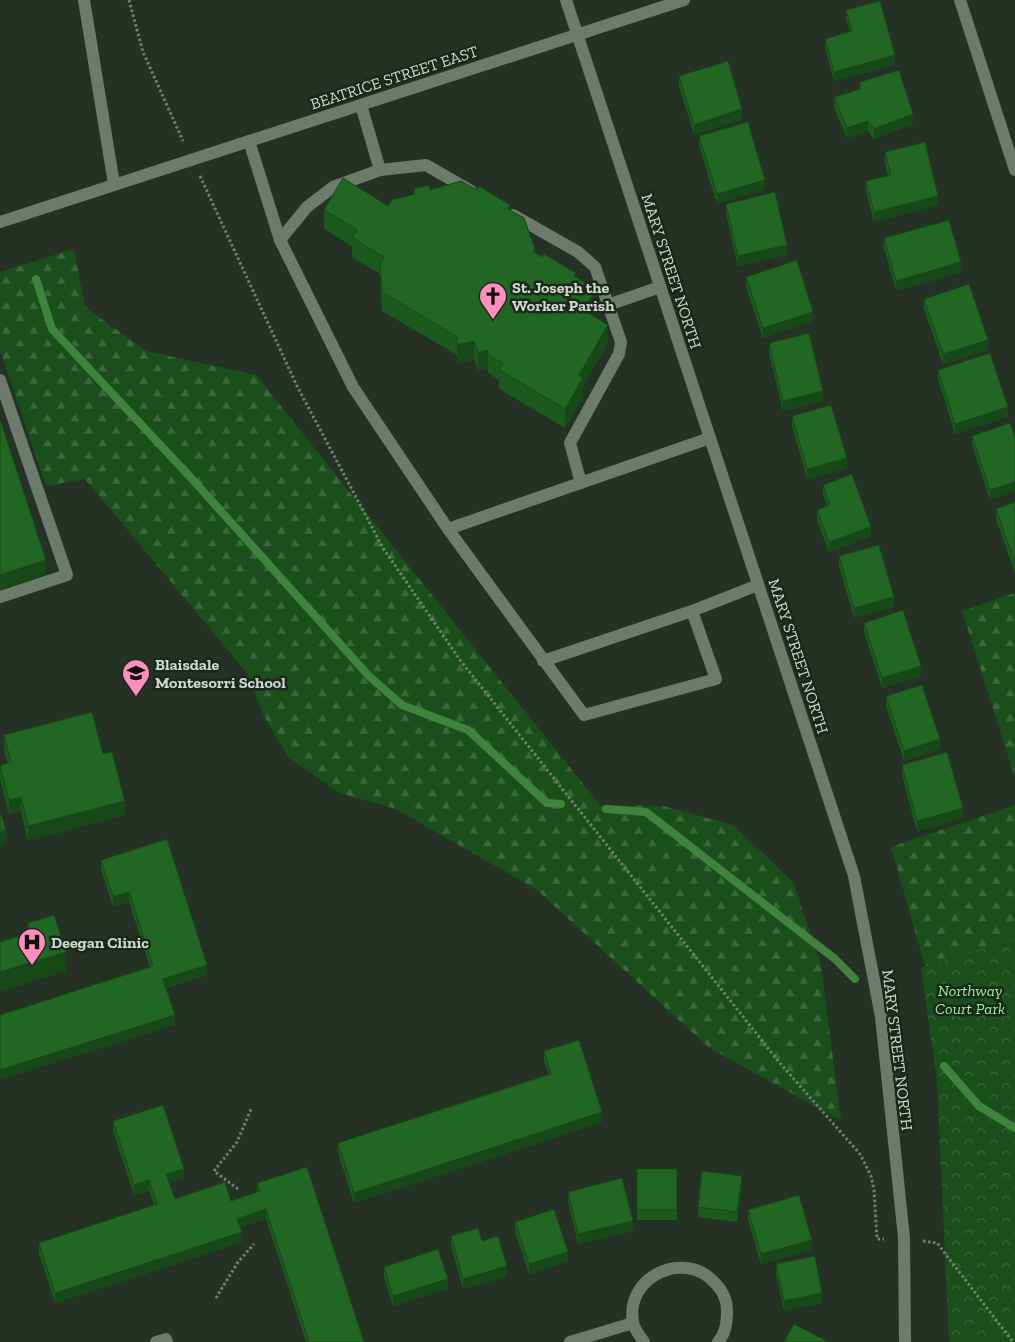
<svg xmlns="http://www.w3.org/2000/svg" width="1015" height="1342" viewBox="0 0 1015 1342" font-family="'Zilla Slab',serif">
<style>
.forest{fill:url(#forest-firs)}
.park{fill:url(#park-crowns)}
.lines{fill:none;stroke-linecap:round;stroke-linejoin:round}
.stream{stroke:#3f833f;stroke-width:8}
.path{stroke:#747e73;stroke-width:3;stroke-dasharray:2.5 2.5;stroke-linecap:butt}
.lane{stroke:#6d7b6c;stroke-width:12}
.street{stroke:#6d7b6c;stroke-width:12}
.secondary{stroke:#6d7b6c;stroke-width:12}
.wall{fill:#1c591e}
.shaded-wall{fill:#174818}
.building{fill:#216723;stroke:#174818}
.labels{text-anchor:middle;stroke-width:5;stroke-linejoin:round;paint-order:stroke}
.street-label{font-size:16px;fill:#cfd7ce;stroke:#1b271b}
.poi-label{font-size:16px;font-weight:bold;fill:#cfd7ce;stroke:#1b271b;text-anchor:start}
.park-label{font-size:16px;font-style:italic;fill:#99f396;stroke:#1b271b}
</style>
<defs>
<pattern id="forest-firs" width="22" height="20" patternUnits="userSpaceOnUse" patternTransform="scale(1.25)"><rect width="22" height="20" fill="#1a4f1b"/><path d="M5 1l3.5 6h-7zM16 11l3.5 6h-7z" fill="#3a683b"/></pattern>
<pattern id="park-crowns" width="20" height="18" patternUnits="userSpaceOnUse" patternTransform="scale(1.25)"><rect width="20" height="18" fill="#1a4f1b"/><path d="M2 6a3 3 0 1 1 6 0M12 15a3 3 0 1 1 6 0" fill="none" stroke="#3a683b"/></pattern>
</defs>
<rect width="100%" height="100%" fill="#253124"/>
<g class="forest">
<path d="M74,249L85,307L146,351L256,375L600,805L664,806L733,825L793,882L821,964L841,1121L708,1047L537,890L396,809L340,793L289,758L264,716L247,673L85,479L46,486L0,350V272Z"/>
<path d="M1015,593V778L962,611Z"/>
<path d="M1015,805V1320L927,973L891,847Z"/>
</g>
<path class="park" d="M1015,938V1342H949L937,1081L921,968Z"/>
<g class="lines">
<g class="stream">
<path d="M36,279L52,329L193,480L369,676L402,705L468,730L547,803L561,804"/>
<path d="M606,809L646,812L835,959L855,979"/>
<path d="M944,1066L979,1106L1015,1128"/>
</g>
<g class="path">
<path d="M129,0L143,52L183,141"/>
<path d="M200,176L297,386L383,548L460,660L779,1062L860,1154L871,1176L874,1190L877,1239H884"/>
<path d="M238,1189L214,1171L237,1142L252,1107"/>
<path d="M923,1241L937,1243L1013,1342"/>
<path d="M216,1298L238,1262L254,1244"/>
</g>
<g class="lane">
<path d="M84,0L114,184"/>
<path d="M361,105L380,170"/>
<path d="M249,141L280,240L353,387L448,529L584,715L716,679L692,611L758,585"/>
<path d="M513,215L578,252L595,267L621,342L619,354L570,443L581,483"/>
<path d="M280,240L307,207L333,187L380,170L426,165L471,191"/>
<path d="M608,305L660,287"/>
<path d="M0,380L67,575L0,597"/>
<path d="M448,529L710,438"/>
<path d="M543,661L692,611"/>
<path d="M156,1342L166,1339L167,1342"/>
</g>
<g class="street">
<path d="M566,0L854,876L881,1017L904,1238L905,1342"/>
<path d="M960,0L1015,170"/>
<path d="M570,1342L633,1323"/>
<path d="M644,1342C640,1336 634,1329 633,1322C625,1276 685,1249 715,1283C722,1290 727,1300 727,1310C727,1322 726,1333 718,1342"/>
</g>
<path class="secondary" d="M0,222L684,0"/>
</g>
<g class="wall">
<path d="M846,10L895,65L834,81L825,48V39L850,32L846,19Z"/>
<path d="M679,76L742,119L694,135L679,86Z"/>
<path d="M834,97L913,124L874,139L868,131L847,138L834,107Z"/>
<path d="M699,136L765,189L717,204L699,146Z"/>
<path d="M885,152L938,205L874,222L866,191V181L888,176L885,162Z"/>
<path d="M414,189L430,190L510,210L535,252L576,278L596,308L592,315L608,343L583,386V396L565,428L499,389V380L488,373V369L478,371L474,359L457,364V355L382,311L380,274L352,257V246L324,229V210L388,206L414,195Z"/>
<path d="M726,204L787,255L738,266L726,214Z"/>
<path d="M884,238L961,272L896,291L884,248Z"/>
<path d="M746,277L813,321L763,338L746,287Z"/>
<path d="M924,299L988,350L943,364L924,309Z"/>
<path d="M769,343L823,401L783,411L769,353Z"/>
<path d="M938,370L1008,417L955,434L938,379Z"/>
<path d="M792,416L847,468L807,479L792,426Z"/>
<path d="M1010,423L990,500L972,445V436Z"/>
<path d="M823,485L871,537L829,552L817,520V510L827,506L823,495Z"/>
<path d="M1015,502V573L996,519V509Z"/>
<path d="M839,556L894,607L854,618L839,566Z"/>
<path d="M864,623L921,676L882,688L864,632Z"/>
<path d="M886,696L940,749L904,761L886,706Z"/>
<path d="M4,735L103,754L125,815L28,841L21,811L9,814L0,780V766L8,764L4,750Z"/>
<path d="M902,765L963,818L917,831L902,775Z"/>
<path d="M101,860L207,975L166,988L175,1025L150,967L129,902L113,907L101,870Z"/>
<path d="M28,923L66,971L0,991V942L28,933Z"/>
<path d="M544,1051L602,1122L354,1203L338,1153V1143L549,1074L544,1061Z"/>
<path d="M113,1121L184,1179L169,1183L175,1199L231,1201L257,1192V1183L364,1342H306L266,1219L240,1227L242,1242L55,1303L39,1253V1243L154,1205L149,1190L134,1195L113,1131Z"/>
<rect x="637" y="1169" width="40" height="51"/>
<path d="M742,1186L737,1222L698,1217V1207Z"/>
<path d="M568,1192L633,1231L578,1244L568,1202Z"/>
<path d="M748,1210L812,1250L761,1264L748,1220Z"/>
<path d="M515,1222L568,1261L529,1274L515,1232Z"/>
<path d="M451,1236L482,1241L507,1276L463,1289L451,1246Z"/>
<path d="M776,1264L822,1303L784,1311L776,1274Z"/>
<path d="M384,1267L448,1289L393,1306L384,1277Z"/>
</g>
<g class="shaded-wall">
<path d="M895,55V65L834,81V72Z"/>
<path d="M742,109V119L694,135V125Z"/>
<path d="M913,114V124L874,139V129Z"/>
<path d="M868,121V131L847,138V128Z"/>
<path d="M765,180V189L717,204V194Z"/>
<path d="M938,196V205L874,222V212Z"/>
<path d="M787,245V255L738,266V256Z"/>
<path d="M961,262V272L896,291V281Z"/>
<path d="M596,289V308L583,329V310Z"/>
<path d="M813,312V321L763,338V328Z"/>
<path d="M608,325V343L583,386V396L565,428V409L579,375Z"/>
<path d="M988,340V350L943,364V354Z"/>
<path d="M474,341V359L457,364V345Z"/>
<path d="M488,350V369L478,371V353Z"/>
<path d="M823,391V401L783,411V401Z"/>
<path d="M1008,407V417L955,434V424Z"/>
<path d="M847,458V468L807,479V469Z"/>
<path d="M1015,482V492L990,500V490Z"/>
<path d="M871,527V537L829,552V542Z"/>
<path d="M46,560V575L0,590V575Z"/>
<path d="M894,597V607L854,618V608Z"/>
<path d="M921,666V676L882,688V678Z"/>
<path d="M940,739V749L904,761V751Z"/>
<path d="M21,797V811L9,814V800Z"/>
<path d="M125,801V815L28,841V826Z"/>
<path d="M963,808V818L917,831V821Z"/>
<path d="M6,829V844L0,846V832Z"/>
<path d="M129,892V902L113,907V897Z"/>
<path d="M66,952V971L0,991V972Z"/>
<path d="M207,965V975L163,988V979Z"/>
<path d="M175,1015V1025L0,1080V1070Z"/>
<path d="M602,1112V1122L354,1203V1193Z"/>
<path d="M184,1169V1179L166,1184V1174Z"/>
<path d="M742,1176V1186L737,1222V1212Z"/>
<path d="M149,1180V1190L134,1195V1185Z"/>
<path d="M266,1209V1219L237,1228V1219Z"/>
<path d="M633,1221V1231L578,1244V1234Z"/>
<path d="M242,1232V1242L55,1303V1293Z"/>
<path d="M812,1240V1250L761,1264V1254Z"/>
<path d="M568,1252V1261L529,1274V1264Z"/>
<path d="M507,1266V1276L463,1289V1279Z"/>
<path d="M448,1279V1289L393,1306V1296Z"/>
<path d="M822,1293V1303L784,1311V1301Z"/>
</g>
<g class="building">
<path d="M880,1L895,55L834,72L825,39L852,31L846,10Z"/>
<path d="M728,61L742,109L694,125L679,76Z"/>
<path d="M899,70L913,114L874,129L868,121L847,128L834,97L860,89V82Z"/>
<path d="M748,122L765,180L717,194L699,136Z"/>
<path d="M925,142L938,196L874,212L866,181L891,175L885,152Z"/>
<path d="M343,178L388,206L392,200L415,194L414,189L429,185L430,190L461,181L477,190L479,186L510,205L508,209L524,218L535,249L533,252L542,257L544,254L576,273L574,276L596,289L583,310L608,325L579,375L583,378L565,409L499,370L503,363L488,355V350L478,353L474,341L457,345V337L382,292L380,264L384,257L352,238L357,230L324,210Z"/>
<path d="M775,192L787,245L738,256L726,204Z"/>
<path d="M949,220L961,262L896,281L884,238Z"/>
<path d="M797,260L813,312L763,328L746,277Z"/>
<path d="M969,284L988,340L943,354L924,299Z"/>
<path d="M809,333L823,391L783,401L769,343Z"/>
<path d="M990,353L1008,407L955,424L938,370Z"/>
<path d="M831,405L847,458L807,469L792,416Z"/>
<path d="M0,419L46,560L0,575Z"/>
<path d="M1010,423L1015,437V482L990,490L972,436Z"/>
<path d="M852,474L871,527L829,542L817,510L830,505L823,485Z"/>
<path d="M1015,502V563L996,509Z"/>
<path d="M879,545L894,597L854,608L839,556Z"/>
<path d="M903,610L921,666L882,678L864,623Z"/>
<path d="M922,685L940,739L904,751L886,696Z"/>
<path d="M92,712L103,754L112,752L125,801L28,826L21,797L9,800L0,766L11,762L4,735Z"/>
<path d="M947,752L963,808L917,821L902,765Z"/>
<path d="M0,812L6,829L0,832Z"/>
<path d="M167,839L207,965L163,979L175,1015L0,1070V1015L153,966L129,892L113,897L101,860Z"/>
<path d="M54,915L66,952L0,972V942L31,932L28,923Z"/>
<path d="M579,1040L602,1112L354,1193L338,1143L551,1074L544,1051Z"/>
<path d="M163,1105L184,1169L166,1174L175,1199L225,1182L231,1201L260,1191L257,1183L307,1167L364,1342H309L266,1209L237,1219L242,1232L55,1293L39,1243L157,1204L149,1180L134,1185L113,1121Z"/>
<rect x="637" y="1169" width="40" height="41"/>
<path d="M702,1171L742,1176L737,1212L698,1207Z"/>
<path d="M622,1178L633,1221L578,1234L568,1192Z"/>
<path d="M799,1195L812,1240L761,1254L748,1210Z"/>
<path d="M554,1209L568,1252L529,1264L515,1222Z"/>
<path d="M478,1228L482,1241L498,1236L507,1266L463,1279L451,1236Z"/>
<path d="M438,1249L448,1279L393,1296L384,1267Z"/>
<path d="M815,1256L822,1293L784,1301L776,1264Z"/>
<path d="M794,1324L829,1342H784Z"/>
</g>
<defs>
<g id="church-pin" transform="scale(1.4375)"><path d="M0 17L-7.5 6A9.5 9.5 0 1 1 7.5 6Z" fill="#fd8ebe" stroke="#1b271b"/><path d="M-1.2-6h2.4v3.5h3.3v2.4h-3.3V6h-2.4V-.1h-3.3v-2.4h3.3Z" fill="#111"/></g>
<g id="school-pin" transform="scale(1.4375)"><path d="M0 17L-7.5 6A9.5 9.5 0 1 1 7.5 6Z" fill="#fd8ebe" stroke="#1b271b"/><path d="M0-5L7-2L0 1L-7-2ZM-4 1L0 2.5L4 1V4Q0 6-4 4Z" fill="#111"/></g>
<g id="hospital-pin" transform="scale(1.4375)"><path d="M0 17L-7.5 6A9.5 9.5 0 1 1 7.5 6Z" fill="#fd8ebe" stroke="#1b271b"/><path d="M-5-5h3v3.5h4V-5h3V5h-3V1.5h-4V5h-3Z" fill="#111"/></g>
</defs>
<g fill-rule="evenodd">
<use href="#church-pin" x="493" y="296"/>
<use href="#school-pin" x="136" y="673"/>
<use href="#hospital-pin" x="32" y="942"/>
</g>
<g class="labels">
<g class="street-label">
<text transform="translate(394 77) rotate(-18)" y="6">BEATRICE STREET EAST</text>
<text transform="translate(672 271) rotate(72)" y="6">MARY STREET NORTH</text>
<text transform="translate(799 656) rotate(72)" y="6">MARY STREET NORTH</text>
<text transform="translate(898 1050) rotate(83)" y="6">MARY STREET NORTH</text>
</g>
<g class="poi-label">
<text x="512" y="293">St. Joseph the<tspan x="512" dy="18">Worker Parish</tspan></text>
<text x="155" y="670">Blaisdale<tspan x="155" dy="18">Montesorri School</tspan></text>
<text x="51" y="948">Deegan Clinic</text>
</g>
<g class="park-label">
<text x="970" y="996">Northway<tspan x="970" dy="18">Court Park</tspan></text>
</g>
</g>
</svg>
